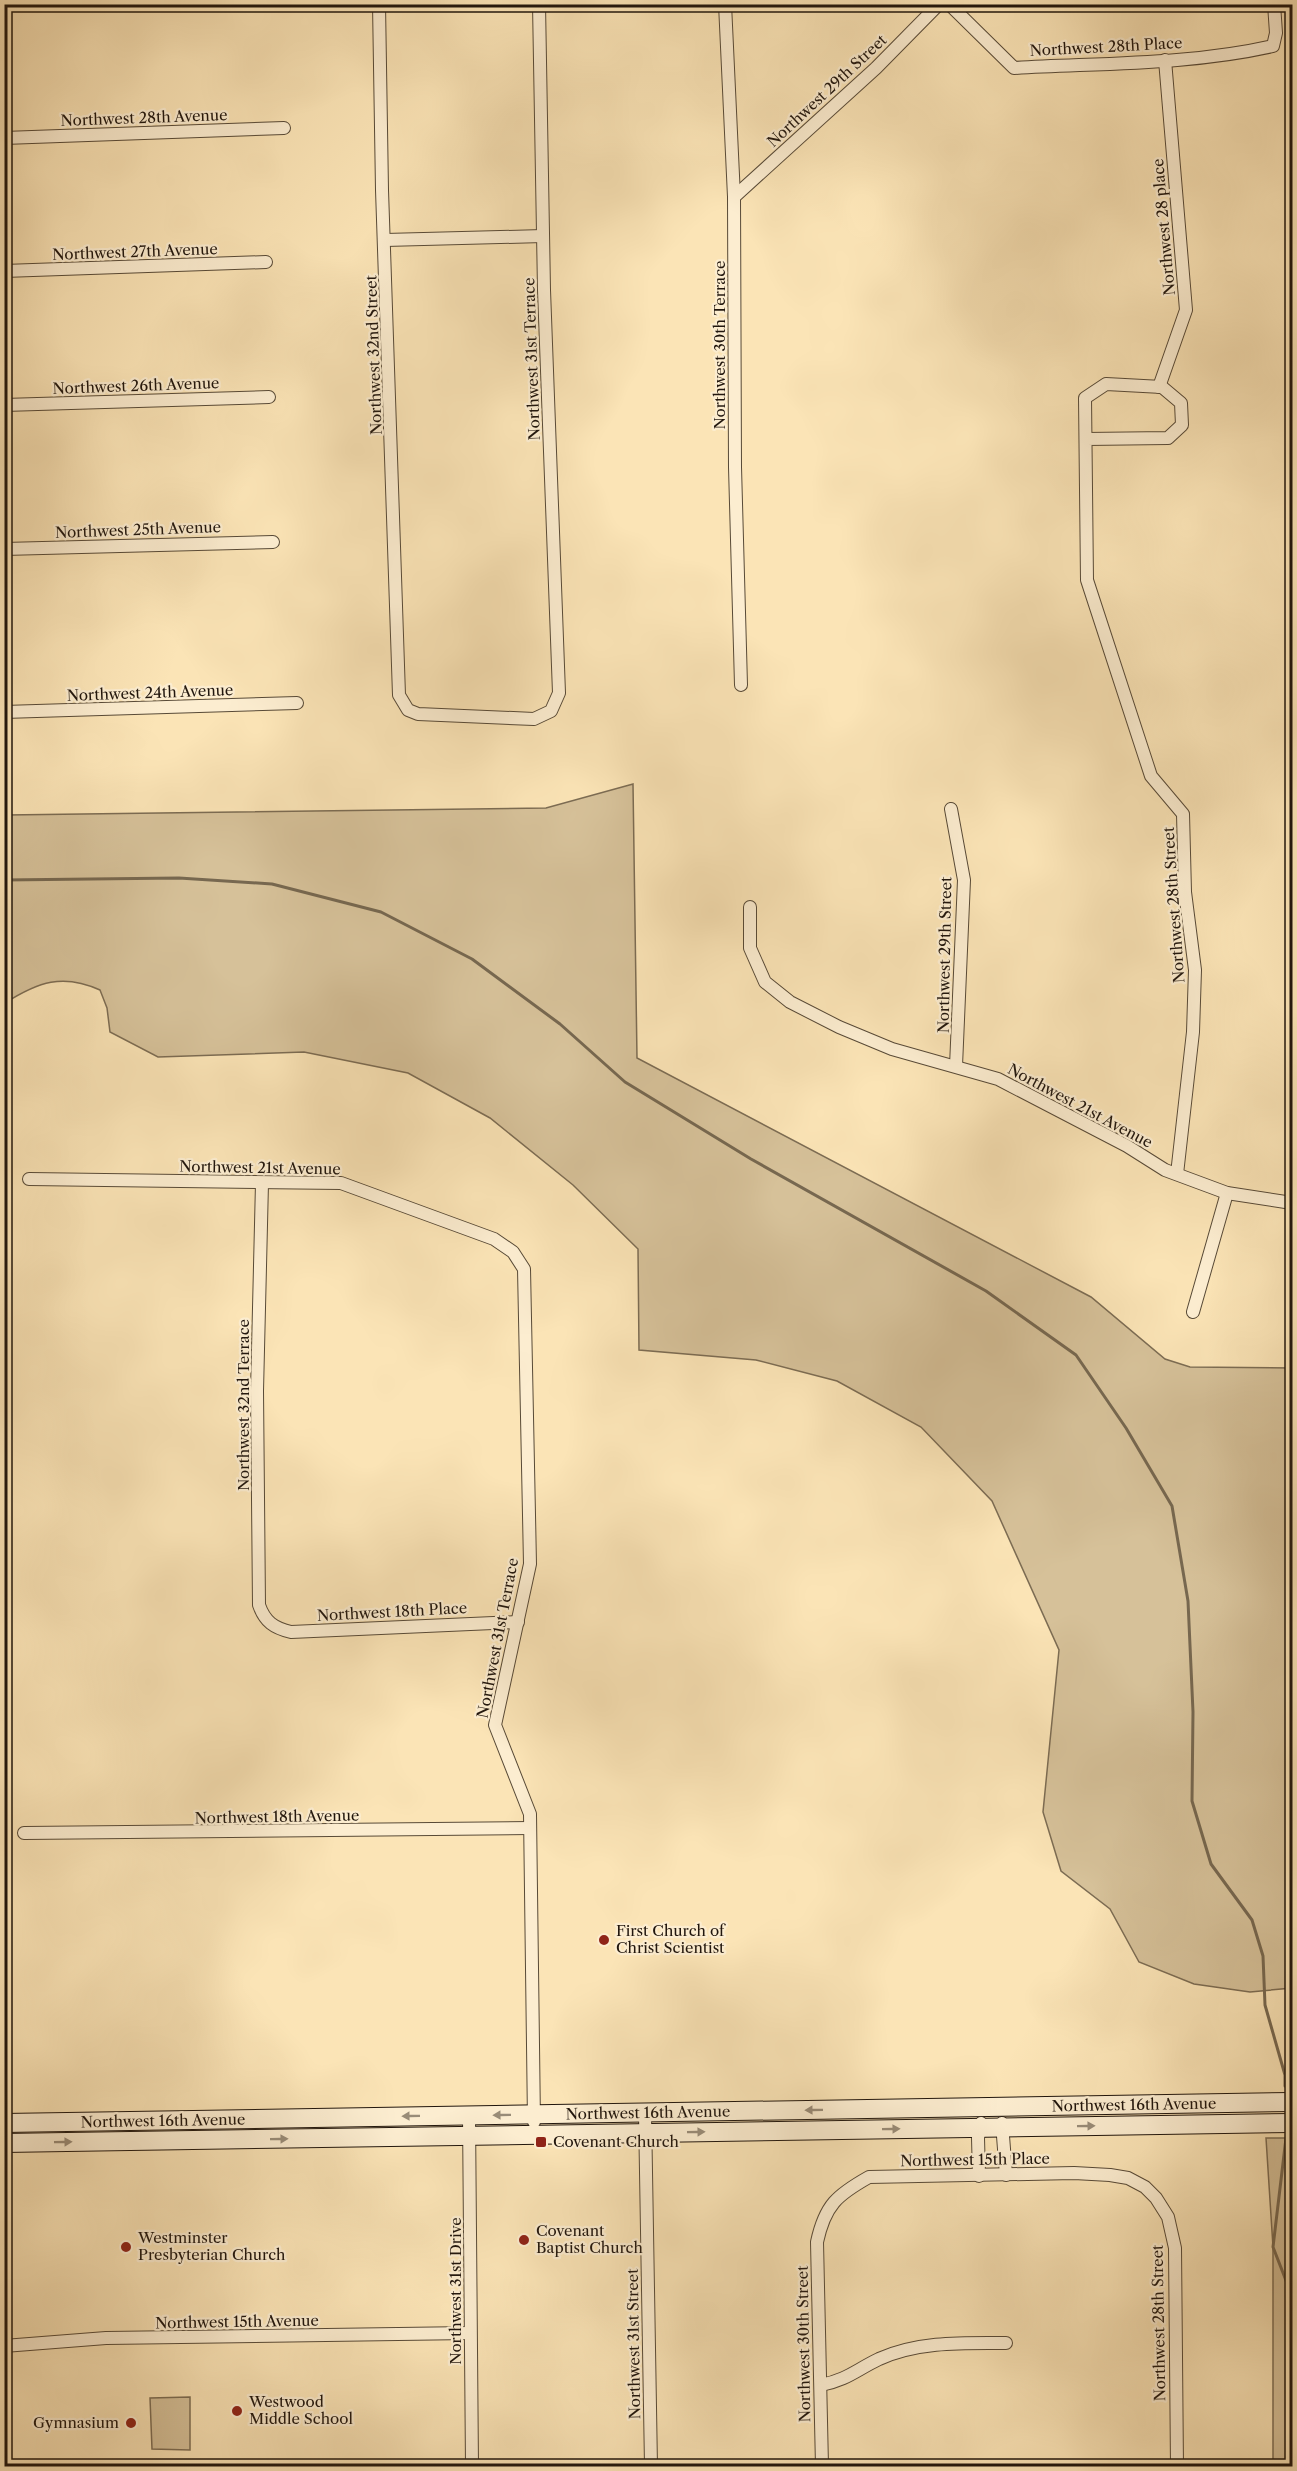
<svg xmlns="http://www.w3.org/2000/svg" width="1297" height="2471" viewBox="0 0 1297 2471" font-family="'Libre Caslon Text',serif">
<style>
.green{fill:#d6c199;stroke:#7c6c53;stroke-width:1.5}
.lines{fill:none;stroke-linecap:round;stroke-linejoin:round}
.stream{stroke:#776850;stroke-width:3}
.minor-casing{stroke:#584a37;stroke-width:14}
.secondary-casing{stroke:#21160d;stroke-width:20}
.minor{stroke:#fcedd0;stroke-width:12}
.secondary{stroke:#fcedd0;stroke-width:18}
.oneway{fill:#998c78}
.poi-dot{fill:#8f2418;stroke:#fcedd0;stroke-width:2}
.labels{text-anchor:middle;stroke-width:4.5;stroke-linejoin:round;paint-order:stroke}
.street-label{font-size:15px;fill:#21160d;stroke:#fcedd0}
.poi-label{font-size:15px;fill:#21160d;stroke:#fcedd0;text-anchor:start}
</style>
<rect width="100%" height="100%" fill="#fbe4b6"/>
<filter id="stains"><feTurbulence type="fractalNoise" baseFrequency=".00333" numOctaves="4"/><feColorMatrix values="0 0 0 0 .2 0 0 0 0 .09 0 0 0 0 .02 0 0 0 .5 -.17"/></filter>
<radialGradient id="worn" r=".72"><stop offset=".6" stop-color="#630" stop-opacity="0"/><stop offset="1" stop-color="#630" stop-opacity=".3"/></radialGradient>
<g class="green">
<path d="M633,784L637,1058L1091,1297L1165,1359L1190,1367L1292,1368V1988L1250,1992L1194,1984L1139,1962L1110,1909L1061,1871L1043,1812L1059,1650L992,1501L921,1427L837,1381L756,1360L639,1350L638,1249L573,1185L490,1118L408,1073L304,1052L158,1057L110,1032L107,1008L100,990C63,973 38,982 5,1003L6,815L546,808Z"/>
<path d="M1266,2138H1292V2466H1273V2247Z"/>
<path d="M190,2397V2450L152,2449L150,2398Z"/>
</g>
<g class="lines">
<g class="stream">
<path d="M4,880L179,878L272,884L381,912L472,959L560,1024L625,1082L751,1159L986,1291L1076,1355L1126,1428L1172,1506L1188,1601L1193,1712L1192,1801L1211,1864L1252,1920L1263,1956L1265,2005L1285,2075V2086"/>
<path d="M1286,2138L1273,2247L1292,2296"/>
<path d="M1292,2371V2379"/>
</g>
<g class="minor-casing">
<g id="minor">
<path d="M379,4L382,190L399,695L408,710L418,714L534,719L551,711L559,693L544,290L539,4"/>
<path d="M725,4L734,197L735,467L741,685"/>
<path d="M949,4L1014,68C1100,63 1189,65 1273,46L1276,33L1274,4"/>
<path d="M4,138L284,128"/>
<path d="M734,197L876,68L939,4"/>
<path d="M385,240L543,236"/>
<path d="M4,271L266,262"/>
<path d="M1159,387L1186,310L1165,60"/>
<path d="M4,405L269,397"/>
<path d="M1086,439L1168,438L1182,425L1181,403L1162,387L1106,384L1085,398L1087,580L1151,776L1183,814L1185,892L1195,970L1193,1032L1177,1174"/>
<path d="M4,549L273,542"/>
<path d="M4,712L297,703"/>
<path d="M951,809L964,880L956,1066"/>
<path d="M750,907V948L765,982L790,1002L839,1027L892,1049L998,1079L1127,1146L1165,1170L1227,1193L1292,1203"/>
<path d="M29,1179L341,1183L494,1239L513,1252L524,1269L530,1564L495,1725L530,1814L534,2122"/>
<path d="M262,1183L257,1391L259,1605C265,1622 274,1628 291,1632L518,1622"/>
<path d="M1193,1312L1227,1193"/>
<path d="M24,1833L530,1828"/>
<path d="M645,2113L651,2466"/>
<path d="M469,2116L472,2466"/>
<path d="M1002,2123L1006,2175"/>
<path d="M979,2176L978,2138L981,2123"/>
<path d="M4,2346L106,2338L470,2333"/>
<path d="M821,2385C847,2380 856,2370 879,2359C919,2341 964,2343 1006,2343"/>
<path d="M822,2466L817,2242C825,2205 837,2195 869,2177L1074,2173L1110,2175L1128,2178L1145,2187L1156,2198L1168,2217L1175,2248L1177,2466"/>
</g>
</g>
<g class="secondary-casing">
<g id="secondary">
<path d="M4,2123L1292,2102"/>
<path d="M4,2143L1292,2123"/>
</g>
</g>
<use href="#minor" class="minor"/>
<use href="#secondary" class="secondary"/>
</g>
<defs><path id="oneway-solid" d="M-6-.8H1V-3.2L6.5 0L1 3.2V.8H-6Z" transform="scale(1.5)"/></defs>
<g class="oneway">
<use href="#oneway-solid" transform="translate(814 2110) rotate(179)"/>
<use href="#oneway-solid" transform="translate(502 2115) rotate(179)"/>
<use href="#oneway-solid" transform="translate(411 2116) rotate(179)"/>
<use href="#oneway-solid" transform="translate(1086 2126) rotate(-1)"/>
<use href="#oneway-solid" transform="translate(891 2129) rotate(-1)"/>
<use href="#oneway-solid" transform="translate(696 2132) rotate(-1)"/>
<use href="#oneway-solid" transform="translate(279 2139) rotate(-1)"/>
<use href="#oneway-solid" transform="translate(63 2142) rotate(-1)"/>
</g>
<g class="poi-dot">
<circle cx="604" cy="1940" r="6"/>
<rect x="535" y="2136" width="12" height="12" rx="3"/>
<circle cx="524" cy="2240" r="6"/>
<circle cx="126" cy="2247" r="6"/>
<circle cx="237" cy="2411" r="6"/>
<circle cx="131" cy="2423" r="6"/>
</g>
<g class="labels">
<g class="street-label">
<text transform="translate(1106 47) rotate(-3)" y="5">Northwest 28th Place</text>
<text transform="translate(827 91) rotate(-43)" y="5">Northwest 29th Street</text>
<text transform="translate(144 118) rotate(-2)" y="5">Northwest 28th Avenue</text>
<text transform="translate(1164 227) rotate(-95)" y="5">Northwest 28 place</text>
<text transform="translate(135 252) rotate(-2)" y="5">Northwest 27th Avenue</text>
<text transform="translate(720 345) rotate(-90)" y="5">Northwest 30th Terrace</text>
<text transform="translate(374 355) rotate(-92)" y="5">Northwest 32nd Street</text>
<text transform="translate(532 359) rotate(-92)" y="5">Northwest 31st Terrace</text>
<text transform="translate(136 386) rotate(-2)" y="5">Northwest 26th Avenue</text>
<text transform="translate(138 530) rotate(-2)" y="5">Northwest 25th Avenue</text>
<text transform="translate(150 693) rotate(-2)" y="5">Northwest 24th Avenue</text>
<text transform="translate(1174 905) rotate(-94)" y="5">Northwest 28th Street</text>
<text transform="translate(945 955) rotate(-89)" y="5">Northwest 29th Street</text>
<text transform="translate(1080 1106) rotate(28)" y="5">Northwest 21st Avenue</text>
<text transform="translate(260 1168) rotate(1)" y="5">Northwest 21st Avenue</text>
<text transform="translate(244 1405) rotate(-90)" y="5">Northwest 32nd Terrace</text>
<text transform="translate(392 1612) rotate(-3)" y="5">Northwest 18th Place</text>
<text transform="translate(498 1638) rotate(-79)" y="5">Northwest 31st Terrace</text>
<text transform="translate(277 1817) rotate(-1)" y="5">Northwest 18th Avenue</text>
<text transform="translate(1134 2105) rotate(-1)" y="5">Northwest 16th Avenue</text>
<text transform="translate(648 2113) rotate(-1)" y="5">Northwest 16th Avenue</text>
<text transform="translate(163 2121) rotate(-1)" y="5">Northwest 16th Avenue</text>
<text transform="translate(975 2160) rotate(-1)" y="5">Northwest 15th Place</text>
<text transform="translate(456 2291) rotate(-90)" y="5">Northwest 31st Drive</text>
<text transform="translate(237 2322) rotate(-1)" y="5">Northwest 15th Avenue</text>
<text transform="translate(1159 2323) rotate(-91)" y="5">Northwest 28th Street</text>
<text transform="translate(634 2344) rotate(-91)" y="5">Northwest 31st Street</text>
<text transform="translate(804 2344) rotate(-91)" y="5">Northwest 30th Street</text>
</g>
<g class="poi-label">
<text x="616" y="1936">First Church of<tspan x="616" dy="17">Christ Scientist</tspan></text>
<text x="553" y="2147">Covenant Church</text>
<text x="536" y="2236">Covenant<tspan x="536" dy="17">Baptist Church</tspan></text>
<text x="138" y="2243">Westminster<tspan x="138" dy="17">Presbyterian Church</tspan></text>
<text x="249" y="2407">Westwood<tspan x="249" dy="17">Middle School</tspan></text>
<text x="119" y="2428" text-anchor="end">Gymnasium</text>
</g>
</g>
<rect width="1297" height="2471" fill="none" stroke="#fbe4b6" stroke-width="24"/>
<rect x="6" y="6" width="1285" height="2459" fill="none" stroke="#21160d" stroke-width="3"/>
<rect x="12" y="12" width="1273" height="2447" fill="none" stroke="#21160d" stroke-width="1.5"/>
<rect width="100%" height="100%" filter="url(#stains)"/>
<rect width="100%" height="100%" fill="url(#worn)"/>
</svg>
